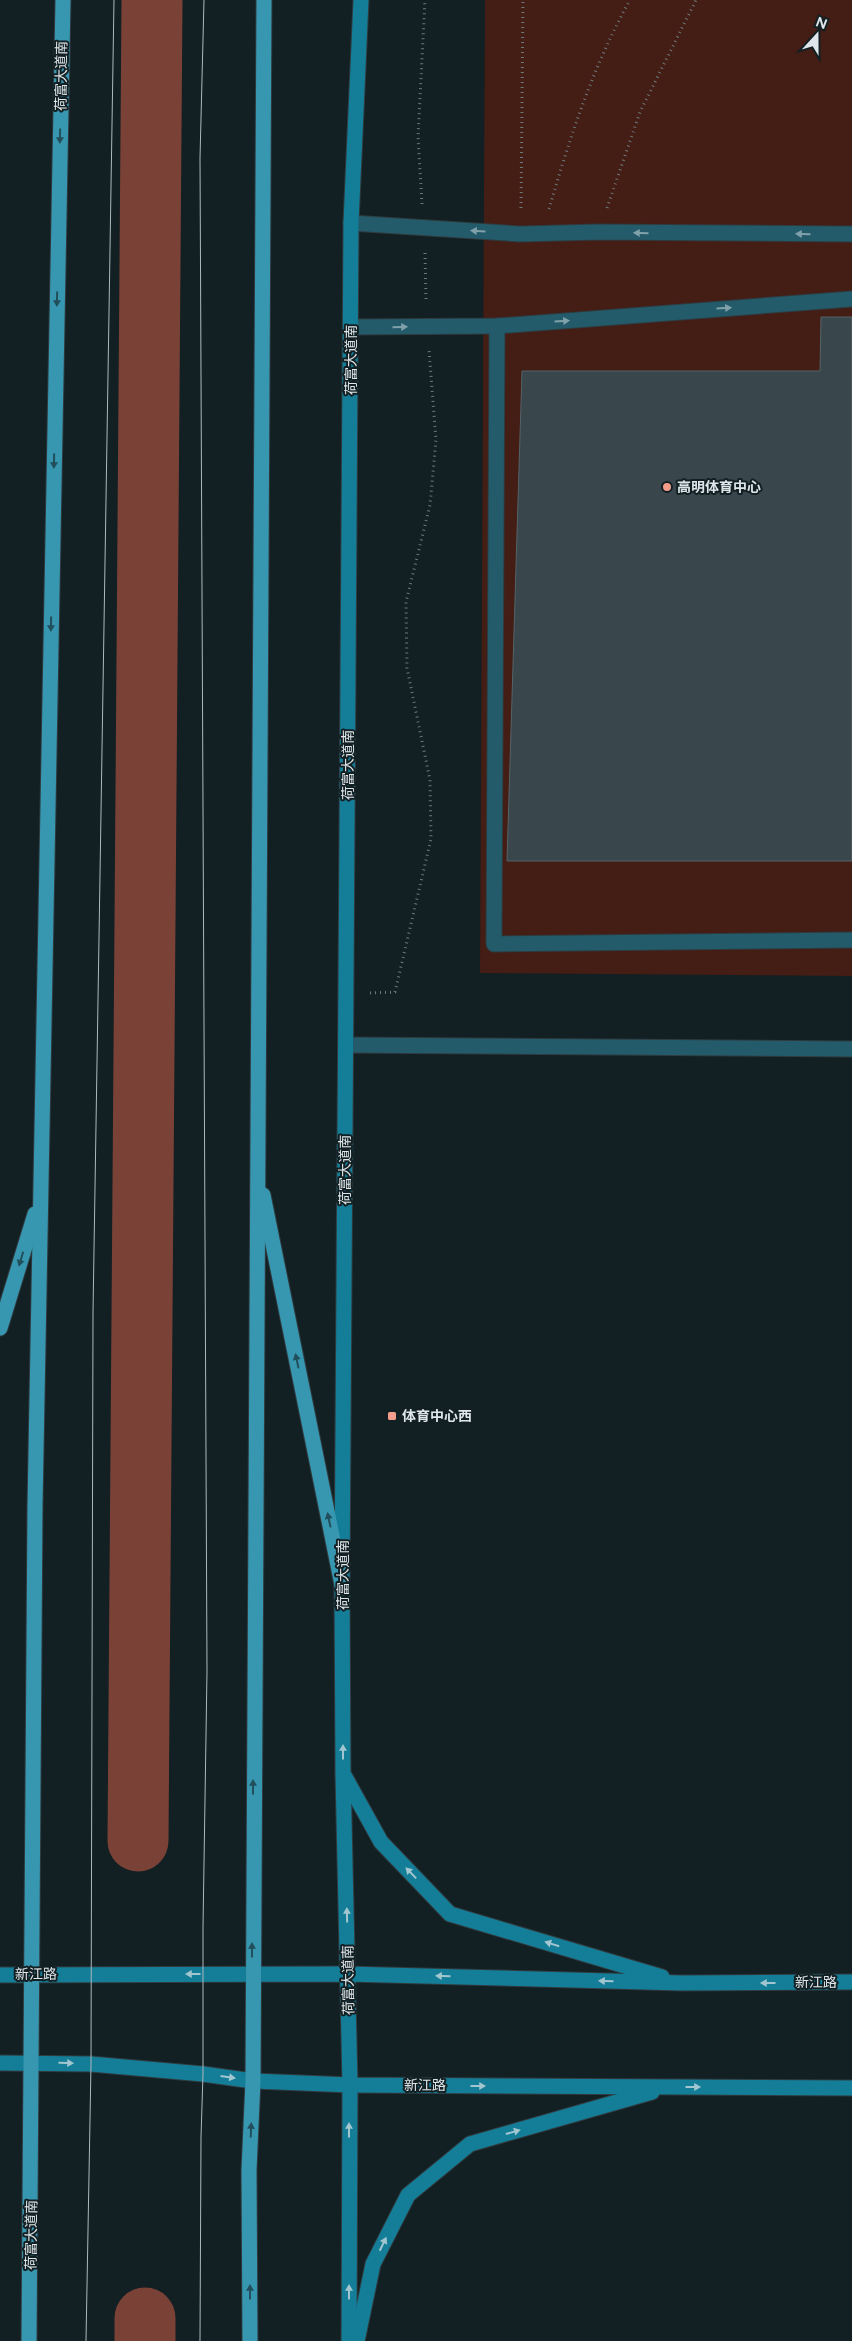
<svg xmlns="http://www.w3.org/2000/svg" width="852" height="2341" viewBox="0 0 852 2341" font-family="Figtree,'Noto Sans SC',sans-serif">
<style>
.green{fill:#441d15}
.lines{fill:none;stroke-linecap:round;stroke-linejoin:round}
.river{stroke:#7a4237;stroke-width:61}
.building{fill:#39474c;stroke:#556469}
.street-casing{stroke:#2f3b3f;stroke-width:17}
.secondary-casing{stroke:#2f3b3f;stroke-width:17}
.primary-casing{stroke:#2f3b3f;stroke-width:17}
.path{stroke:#6e797c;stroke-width:3;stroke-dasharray:1 4;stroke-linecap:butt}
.street{stroke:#235b6b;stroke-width:15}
.secondary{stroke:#147d97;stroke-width:15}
.primary{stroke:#3796b0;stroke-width:15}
.tram{stroke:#afb9bc;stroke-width:1}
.oneway{fill:#214f5b}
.oneway2{fill:#80a0aa}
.oneway3{fill:#a1c6d0}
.poi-dot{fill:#f49d8b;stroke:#121f23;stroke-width:2}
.labels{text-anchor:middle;stroke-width:4;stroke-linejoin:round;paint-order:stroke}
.street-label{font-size:14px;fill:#dee6e9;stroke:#121f23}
.poi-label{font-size:14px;font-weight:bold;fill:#dee6e9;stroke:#121f23;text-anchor:start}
</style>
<rect width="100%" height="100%" fill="#121f23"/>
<path class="green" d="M485,0H852V976L480,973Z"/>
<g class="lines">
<g class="river">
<path d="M138,1841L152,0"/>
<path d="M145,2318V2341"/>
</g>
</g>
<path class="building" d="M821,317H852V861H507L522,371H820Z"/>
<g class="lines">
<g class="street-casing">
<g id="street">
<path d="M351,223L520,234L598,232L852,234"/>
<path d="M497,326L494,944L852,940"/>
<path d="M351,327L497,326L852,299"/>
<path d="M346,1045L852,1049"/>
</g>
</g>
<g class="secondary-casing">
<g id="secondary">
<path d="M345,1777L381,1842L450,1914L662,1977"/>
<path d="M0,1975L348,1974L682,1983L852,1982"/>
<path d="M0,2063L91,2064L203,2074L253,2081L350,2085L852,2088"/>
<path d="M349,2341L350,2085L343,1774L342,1585L351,223L361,0"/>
<path d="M357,2341L373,2264L408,2195L470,2144L652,2092"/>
</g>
</g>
<g class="primary-casing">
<g id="primary">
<path d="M263,1195L342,1585"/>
<path d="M0,1328L35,1214"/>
<path d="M29,2341L35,1506L63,0"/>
<path d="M250,2341L249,2170L253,2081L264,0"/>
</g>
</g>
<g class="path">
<path d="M422,204L418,137L425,0"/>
<path d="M521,208L523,0"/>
<path d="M607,208L640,112L696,0"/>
<path d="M549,209C570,137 593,66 630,0"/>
<path d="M425,253L426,301"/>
<path d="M370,993L395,992L431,839L430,780L407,668L406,602L430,505L436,440L429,350"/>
</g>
<use href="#street" class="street"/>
<use href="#secondary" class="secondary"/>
<use href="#primary" class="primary"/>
<g class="tram">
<path d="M86,2341L91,2064L93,1313L114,0"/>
<path d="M200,2341L201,2137L203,2074V1927L207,1671L200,158L204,0"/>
</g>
</g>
<defs><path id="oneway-solid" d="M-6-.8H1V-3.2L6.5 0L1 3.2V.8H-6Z" transform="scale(1.25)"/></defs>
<g class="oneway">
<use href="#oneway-solid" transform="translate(60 136) rotate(91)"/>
<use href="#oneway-solid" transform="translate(57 299) rotate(91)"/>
<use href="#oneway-solid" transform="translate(54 461) rotate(91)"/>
<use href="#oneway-solid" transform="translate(51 624) rotate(91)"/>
<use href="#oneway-solid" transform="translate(21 1259) rotate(107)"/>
<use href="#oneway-solid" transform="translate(297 1361) rotate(-102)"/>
<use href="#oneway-solid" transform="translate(329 1520) rotate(-102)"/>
<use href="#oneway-solid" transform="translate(253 1787) rotate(-90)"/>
<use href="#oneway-solid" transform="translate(252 1950) rotate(-90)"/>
<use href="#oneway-solid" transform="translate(251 2130) rotate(-88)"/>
<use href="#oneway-solid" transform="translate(250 2292) rotate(-90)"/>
</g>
<g class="oneway2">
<use href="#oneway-solid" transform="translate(478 231) rotate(-176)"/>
<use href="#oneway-solid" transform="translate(641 233) rotate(-179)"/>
<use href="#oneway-solid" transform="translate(803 234) rotate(-179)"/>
<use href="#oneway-solid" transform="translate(724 308) rotate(-4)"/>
<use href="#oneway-solid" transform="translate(562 321) rotate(-4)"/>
<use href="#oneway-solid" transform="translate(400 327) rotate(-1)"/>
</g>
<g class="oneway3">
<use href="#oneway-solid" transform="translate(343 1752) rotate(-90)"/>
<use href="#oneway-solid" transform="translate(411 1873) rotate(-134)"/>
<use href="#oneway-solid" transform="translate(347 1915) rotate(-91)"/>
<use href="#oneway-solid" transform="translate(552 1944) rotate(-163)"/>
<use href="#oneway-solid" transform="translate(193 1974) rotate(-180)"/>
<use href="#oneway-solid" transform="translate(443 1976) rotate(-178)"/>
<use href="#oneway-solid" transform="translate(606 1981) rotate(-178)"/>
<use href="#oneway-solid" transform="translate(768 1983) rotate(180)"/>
<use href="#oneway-solid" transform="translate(66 2063) rotate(1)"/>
<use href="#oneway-solid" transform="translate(228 2077) rotate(8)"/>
<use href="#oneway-solid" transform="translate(478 2086)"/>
<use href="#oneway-solid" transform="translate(693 2087)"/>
<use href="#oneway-solid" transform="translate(349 2130) rotate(-90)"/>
<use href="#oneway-solid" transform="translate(513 2132) rotate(-16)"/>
<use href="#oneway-solid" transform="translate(383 2244) rotate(-64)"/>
<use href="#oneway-solid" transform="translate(349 2292) rotate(-90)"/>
</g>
<g class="poi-dot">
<circle cx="667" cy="487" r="5"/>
<rect x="387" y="1411" width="10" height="10" rx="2.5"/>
</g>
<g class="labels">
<g class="street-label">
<text transform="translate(61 76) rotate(-89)" y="5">荷富大道南</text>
<text transform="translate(351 360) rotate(-90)" y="5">荷富大道南</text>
<text transform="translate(348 765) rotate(-90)" y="5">荷富大道南</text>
<text transform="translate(345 1170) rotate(-90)" y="5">荷富大道南</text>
<text transform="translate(343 1575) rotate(-90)" y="5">荷富大道南</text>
<text transform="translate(36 1974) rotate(-1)" y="5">新江路</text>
<text transform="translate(348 1980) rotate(-91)" y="5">荷富大道南</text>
<text x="816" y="1987">新江路</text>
<text x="425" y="2090">新江路</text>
<text transform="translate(31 2235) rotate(-89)" y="5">荷富大道南</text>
</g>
<g class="poi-label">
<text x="677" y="492">高明体育中心</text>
<text x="402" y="1421">体育中心西</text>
</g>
</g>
<g transform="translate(817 35) rotate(21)" stroke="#121f23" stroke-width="4" paint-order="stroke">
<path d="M0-4L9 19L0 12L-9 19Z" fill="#dee6e9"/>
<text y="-8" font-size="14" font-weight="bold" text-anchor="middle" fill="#dee6e9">N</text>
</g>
</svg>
